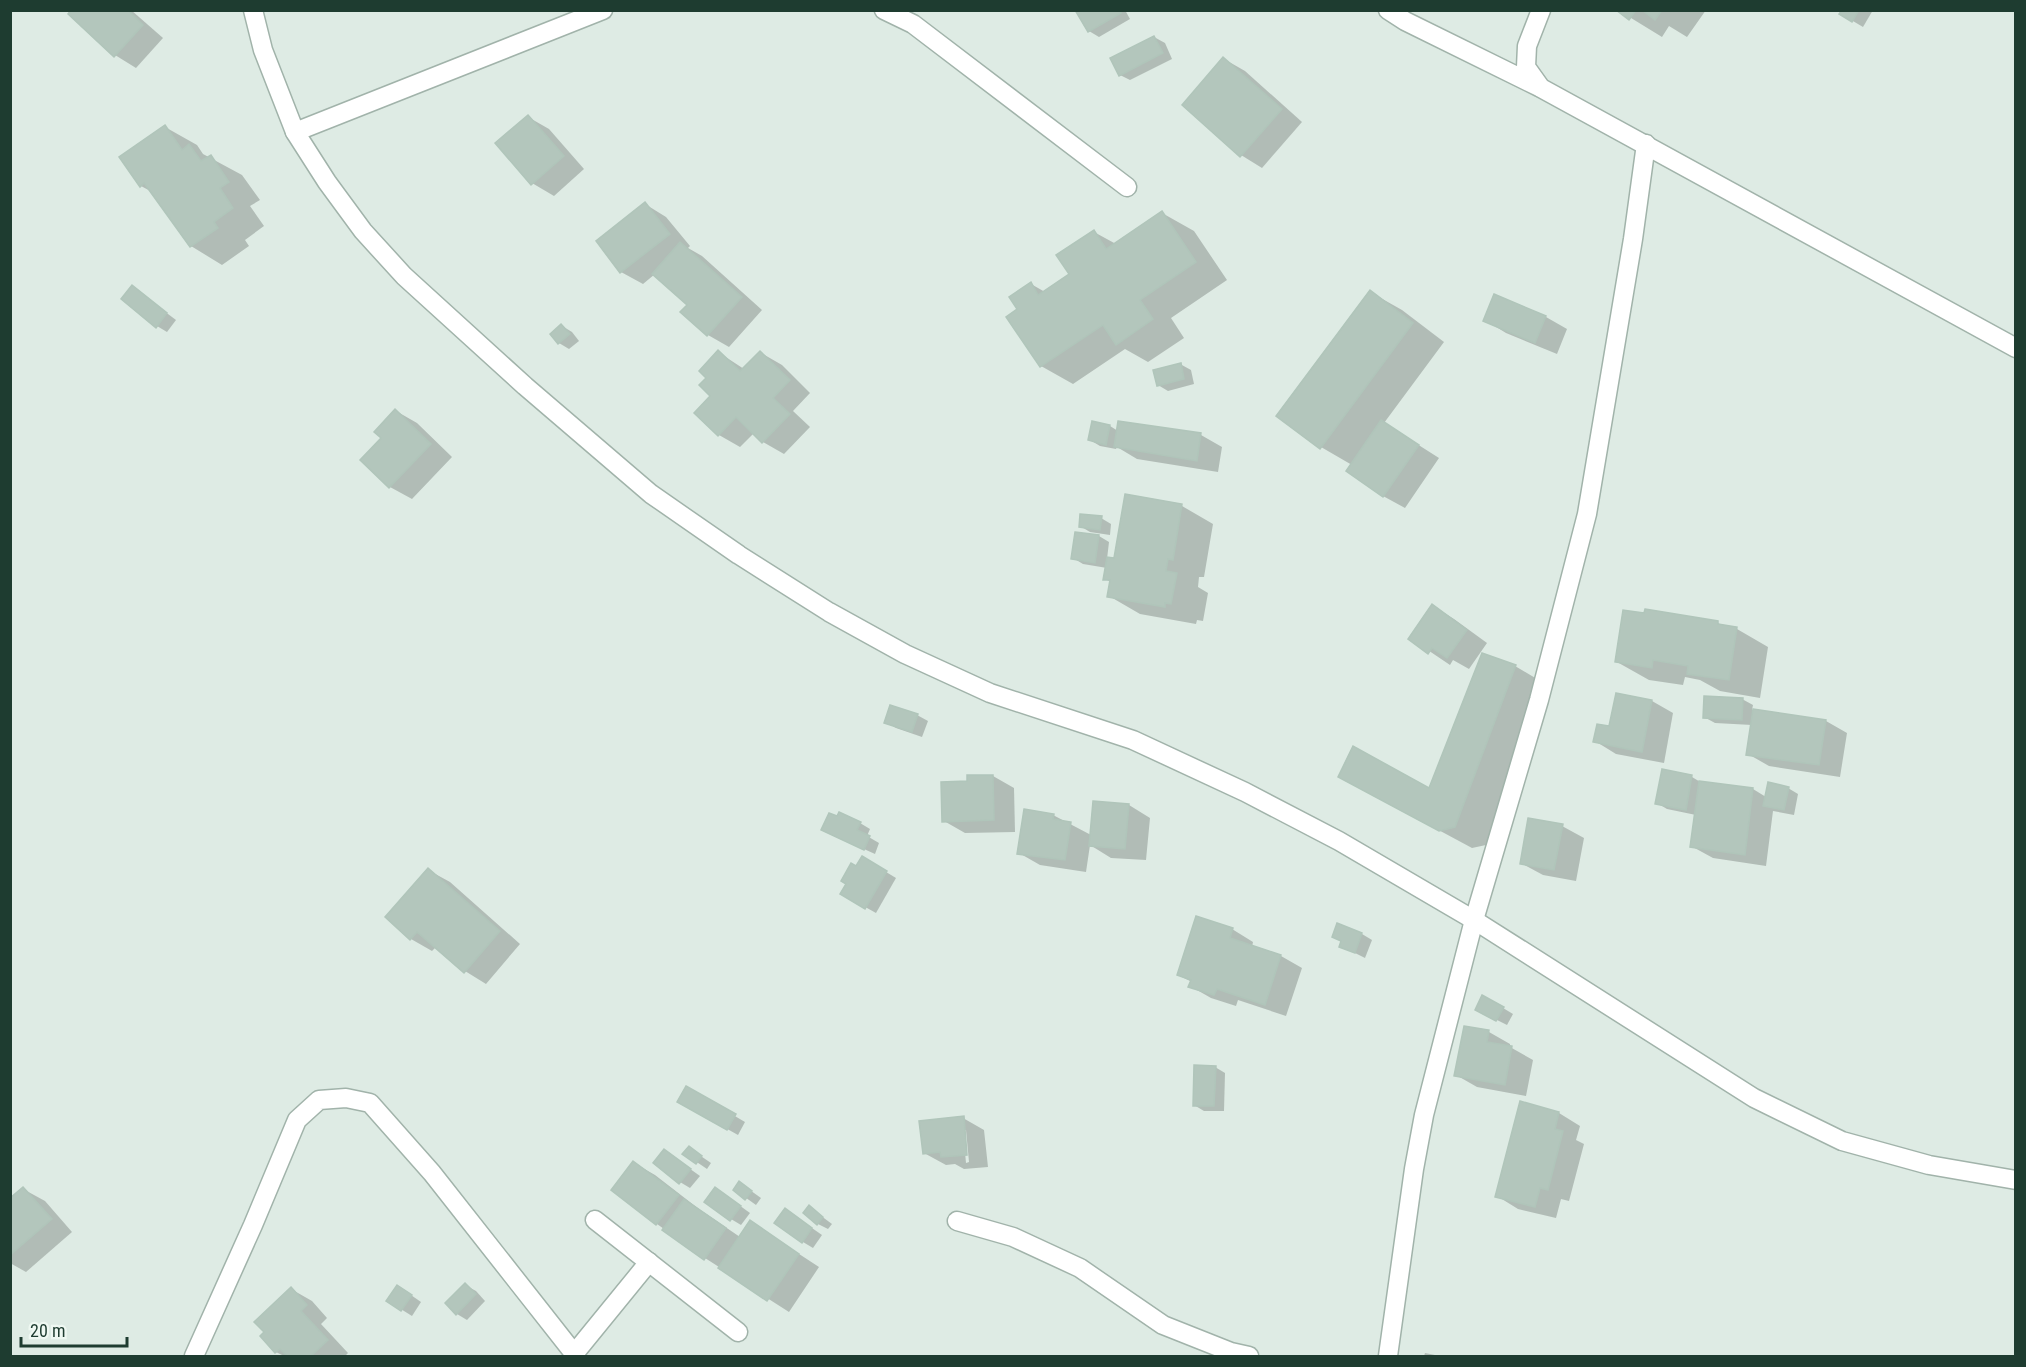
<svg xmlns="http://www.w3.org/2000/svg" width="2026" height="1367" viewBox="0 0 2026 1367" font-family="'Roboto Condensed',sans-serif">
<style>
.shadow{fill:#0003;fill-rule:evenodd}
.building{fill:#b3c6bc;stroke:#b0c5ba;stroke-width:1.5}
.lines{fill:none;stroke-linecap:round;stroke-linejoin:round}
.minor-casing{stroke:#a1b3aa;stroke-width:21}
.minor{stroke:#fff;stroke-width:18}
</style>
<rect width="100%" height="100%" fill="#deebe4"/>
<g class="shadow">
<path d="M73,10H131L163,38L136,68L115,55Z"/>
<path d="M1077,10H1125L1130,19L1099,37L1089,31Z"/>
<path d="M1618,10H1706L1687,37L1669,26L1662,37Z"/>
<path d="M1843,10H1873L1863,27L1841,14Z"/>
<path d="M1154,37L1165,43L1172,59L1130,80L1120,75Z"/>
<path d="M1224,59L1245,71L1302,122L1262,168L1241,155Z"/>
<path d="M528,117L549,129L584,169L554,196L532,183Z"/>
<path d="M165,127L197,145L203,154L242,175L260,200L250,206L264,226L245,240L249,246L222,265L191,246L154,193L141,186Z"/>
<path d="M645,204L666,217L690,246L688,248L702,256L762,310L729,347L708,335L689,305L655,274L643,284L621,272L598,242Z"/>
<path d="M1162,213L1194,231L1227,280L1171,318L1184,338L1148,362L1125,349L1073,384L1041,366L1020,309L1031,284L1045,292L1071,275L1094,232L1116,244Z"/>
<path d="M132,287L176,320L167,332L157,326Z"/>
<path d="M1370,292L1402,310L1444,342L1384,423L1439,458L1405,508L1383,496L1352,465L1321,447Z"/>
<path d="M1495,296L1546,317L1567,329L1557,354L1506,333L1485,320Z"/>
<path d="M562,326L572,332L579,341L569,349L559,343Z"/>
<path d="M718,352L744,369L761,353L782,365L810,393L793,411L810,427L784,454L763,442L754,433L740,447L719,435L708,378Z"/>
<path d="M1180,364L1191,370L1194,384L1168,391L1158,385Z"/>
<path d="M396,411L417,423L452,457L412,499L390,487L362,460L383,438Z"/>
<path d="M1110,426L1118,431L1201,435L1222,447L1218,472L1137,459L1117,447L1116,449L1100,446L1090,440Z"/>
<path d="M1182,506L1213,524L1204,577H1199L1198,587L1208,593L1203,621L1197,620L1196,624L1140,614L1109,596L1111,582L1105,579L1107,568L1083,564L1073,558L1099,536L1109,542L1107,559L1115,560Z"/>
<path d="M1101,518L1111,524L1110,535L1090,532L1080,526Z"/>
<path d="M1433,606L1454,619L1487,643L1469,669L1453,660L1450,665L1410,638Z"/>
<path d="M1718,623L1725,627L1737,629L1768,647L1760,698L1720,691L1700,680L1685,677L1683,685L1649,680L1617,662Z"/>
<path d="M1515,666L1547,685L1486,845L1472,848L1340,777L1429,790Z"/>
<path d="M1742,699L1753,705L1752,710L1826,721L1847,733L1840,777L1769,766L1748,754L1752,725L1715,723L1704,717Z"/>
<path d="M1652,701L1673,713L1664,763L1616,754L1595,741L1611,728Z"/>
<path d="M917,715L928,721L922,737L896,728L886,722Z"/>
<path d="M1663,771L1692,777L1702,783L1753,789L1766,797L1788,788L1798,794L1794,815L1773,811L1766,866L1713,858L1691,846L1696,815L1667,809L1657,803Z"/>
<path d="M993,776L1014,788L1015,832L965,833L944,821L968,783Z"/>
<path d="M1094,802L1129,805L1150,818L1146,860L1111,858L1090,845L1086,872L1040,865L1019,853L1053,815L1091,835Z"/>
<path d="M860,823L870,829L867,836L879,843L875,854L833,835Z"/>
<path d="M1562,826L1584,838L1576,881L1543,875L1521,863Z"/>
<path d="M863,858L896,878L876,913L842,894Z"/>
<path d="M428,870L450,882L520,944L486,984L465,971L436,947L432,951L411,939Z"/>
<path d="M1232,929L1253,942L1252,947L1281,956L1302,968L1286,1016L1238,1000L1236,1006L1211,998L1190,986L1192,982L1178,975Z"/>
<path d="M1362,934L1372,940L1365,958L1341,946L1342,943Z"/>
<path d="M1503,1008L1513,1014L1507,1025L1487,1015Z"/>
<path d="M1465,1027L1489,1032L1510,1044V1047L1533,1060L1526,1096L1477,1087L1456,1075Z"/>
<path d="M1215,1067L1225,1073L1224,1111H1204L1194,1105Z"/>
<path d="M687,1088L745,1122L738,1135L679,1102Z"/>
<path d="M1521,1103L1559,1113L1580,1126L1576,1140L1584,1144L1569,1201L1561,1199L1556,1218L1518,1209L1497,1196Z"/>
<path d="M963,1118L984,1130L988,1167L964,1169L955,1164L946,1165L924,1153ZM963,1130H966L969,1162L966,1163Z"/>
<path d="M689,1148L711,1163L707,1169L685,1154Z"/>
<path d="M665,1151L700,1176L690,1188L680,1182Z"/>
<path d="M634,1163L655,1175L699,1209L740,1237L750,1222L819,1267L789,1312L705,1258L657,1224Z"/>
<path d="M740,1183L761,1198L756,1205L735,1190Z"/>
<path d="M23,1189L45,1201L72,1232L26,1272L10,1263V1200Z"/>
<path d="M725,1195L750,1213L741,1225L731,1219Z"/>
<path d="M809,1207L832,1224L828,1229L818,1224Z"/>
<path d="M786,1210L822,1235L813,1248L803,1242Z"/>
<path d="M465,1285L476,1291L485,1301L467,1320L457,1314Z"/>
<path d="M291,1289L312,1301L327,1318L321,1324L348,1353L345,1356H284L276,1352Z"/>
<path d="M408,1293L421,1302L412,1316L388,1301Z"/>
<path d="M1425,1353L1440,1356H1424Z"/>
</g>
<g class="building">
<path d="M71,10H128L143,25L114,57L68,14Z"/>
<path d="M1075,10H1119L1121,13L1088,32Z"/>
<path d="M1616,10H1636L1629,20Z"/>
<path d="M1642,10H1662L1655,20Z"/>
<path d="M1842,10H1859L1852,22L1839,14Z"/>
<path d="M1154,36L1163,53L1119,76L1110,58Z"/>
<path d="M1223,57L1282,109L1240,157L1182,105Z"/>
<path d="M528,115L564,156L531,185L495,143Z"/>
<path d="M165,125L182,150L189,144L201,161L211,155L229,182L220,188L233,208L214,222L218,228L190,247L144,183L140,187L119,157Z"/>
<path d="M645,202L670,234L620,273L596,241Z"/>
<path d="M1162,211L1196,262L1140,300L1153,319L1116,345L1103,325L1040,367L1006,317L1017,309L1009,297L1031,282L1038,295L1069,274L1056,255L1094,230L1106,249Z"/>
<path d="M680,242L742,297L707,336L680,312L687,305L652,274Z"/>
<path d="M132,285L167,313L156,328L121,299Z"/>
<path d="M1370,290L1413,323L1320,449L1276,416Z"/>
<path d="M1494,294L1546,316L1535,343L1483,321Z"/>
<path d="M561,324L570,334L558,344L550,334Z"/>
<path d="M718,350L740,371L760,351L790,380L773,398L790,414L762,443L736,417L718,436L694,413L710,396L699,385L706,378L699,371Z"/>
<path d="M1181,363L1184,379L1157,386L1153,370Z"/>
<path d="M395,409L431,444L389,488L360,460L381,438L374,432Z"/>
<path d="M1381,420L1419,445L1383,497L1346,471Z"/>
<path d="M1092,421L1110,425L1106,445L1088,440Z"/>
<path d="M1118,421L1201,433L1197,461L1114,447Z"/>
<path d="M1125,494L1182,504L1173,560L1168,559L1166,571L1177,573L1171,604L1165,603V607L1107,597L1110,580H1103L1107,557L1114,558Z"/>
<path d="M1080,514L1102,516L1100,530L1079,527Z"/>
<path d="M1075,532L1099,535L1095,563L1071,559Z"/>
<path d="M1432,604L1467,630L1447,658L1432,648L1428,654L1408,639Z"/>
<path d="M1645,609L1718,621V624L1737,627L1729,680L1687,674L1688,666L1653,660L1652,668L1615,662L1623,610L1644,613Z"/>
<path d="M1482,653L1516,665L1455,827L1439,831L1338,777L1353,746L1429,788Z"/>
<path d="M1616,693L1652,700L1642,752L1593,742L1597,724L1609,726Z"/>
<path d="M1704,696L1743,698L1742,720L1703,718Z"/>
<path d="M890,705L918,714L912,732L884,723Z"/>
<path d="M1753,709L1826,720L1819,765L1746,755Z"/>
<path d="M1662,769L1692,775L1686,810L1655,804Z"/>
<path d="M967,775H993L994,820L942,822L941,782L967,781Z"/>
<path d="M1699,781L1753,788L1745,855L1690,847Z"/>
<path d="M1768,782L1789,787L1784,810L1763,806Z"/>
<path d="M1093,801L1129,804L1125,849L1089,846Z"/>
<path d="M1024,809L1054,814L1053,819L1071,822L1065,860L1017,854Z"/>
<path d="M839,812L861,822L857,830L870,836L864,850L821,830L829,813L837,816Z"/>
<path d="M1528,818L1563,824L1554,870L1520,864Z"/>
<path d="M862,856L887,871L865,909L840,894L846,884L841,881L851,863L856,866Z"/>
<path d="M428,868L500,931L464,973L417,932L410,940L385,917Z"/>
<path d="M1196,916L1233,928L1230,938L1281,955L1265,1005L1217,989L1214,995L1188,987L1191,980L1177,975Z"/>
<path d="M1337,923L1362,933L1355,953L1339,947L1341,941L1332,937Z"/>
<path d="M1482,995L1504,1007L1496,1021L1475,1010Z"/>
<path d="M1464,1026L1489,1030L1487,1042L1512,1046L1505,1085L1454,1076Z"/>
<path d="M1194,1065L1216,1066L1214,1106H1193Z"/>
<path d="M686,1086L736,1114L727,1130L677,1102Z"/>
<path d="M1520,1101L1559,1112L1555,1129L1563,1131L1548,1190L1540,1188L1535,1207L1495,1197Z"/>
<path d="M964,1116L967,1155L941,1157L940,1152L923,1154L919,1121Z"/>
<path d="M689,1146L702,1156L696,1164L682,1154Z"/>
<path d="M664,1149L691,1169L679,1184L653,1163Z"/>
<path d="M633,1161L679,1195L656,1225L611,1190Z"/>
<path d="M739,1181L752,1191L745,1200L733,1190Z"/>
<path d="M23,1187L52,1219L10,1255V1198Z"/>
<path d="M715,1187L741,1206L730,1221L704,1202Z"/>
<path d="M684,1199L726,1228L704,1260L662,1230Z"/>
<path d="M809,1205L823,1217L817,1225L803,1213Z"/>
<path d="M785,1208L812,1228L802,1243L774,1223Z"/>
<path d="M750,1220L799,1254L767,1301L718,1268Z"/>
<path d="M465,1283L476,1294L456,1315L445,1303Z"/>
<path d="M397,1285L412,1295L401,1311L386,1301Z"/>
<path d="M291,1287L307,1305L301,1311L328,1340L311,1356H287L280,1349L275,1353L260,1336L264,1332L254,1322Z"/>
</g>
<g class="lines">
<g class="minor-casing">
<g id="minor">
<path d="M253,10L263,50L295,132L327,182L363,231L404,276L525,386L651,494L739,555L829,612L905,654L990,693L1133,740L1245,792L1339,841L1474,920L1754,1098L1842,1141L1929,1165L2016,1180"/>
<path d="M884,10L913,24L1127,187"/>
<path d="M1388,10L1405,21L1539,87"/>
<path d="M1541,10L1527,46L1526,67L1541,88L2016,348"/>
<path d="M295,132L603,10"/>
<path d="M595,1220L738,1332"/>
<path d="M957,1221L1013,1237L1080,1268L1163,1325L1231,1352L1249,1356"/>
<path d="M574,1354L649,1262"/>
<path d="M194,1356L253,1225L297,1120L319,1100L346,1098L370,1103L432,1173L576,1356"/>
<path d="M1388,1356L1414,1169L1424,1115L1474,920L1539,700L1587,514L1633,239L1646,144"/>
</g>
</g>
<use href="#minor" class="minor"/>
</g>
<rect width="2026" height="1367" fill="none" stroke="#1e3c30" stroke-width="24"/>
<path d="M21 1337v9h106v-9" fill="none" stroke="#1e3c30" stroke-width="3"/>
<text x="30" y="1337" font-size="18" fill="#1e3c30" stroke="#eff8f2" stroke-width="4.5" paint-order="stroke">20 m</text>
</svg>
